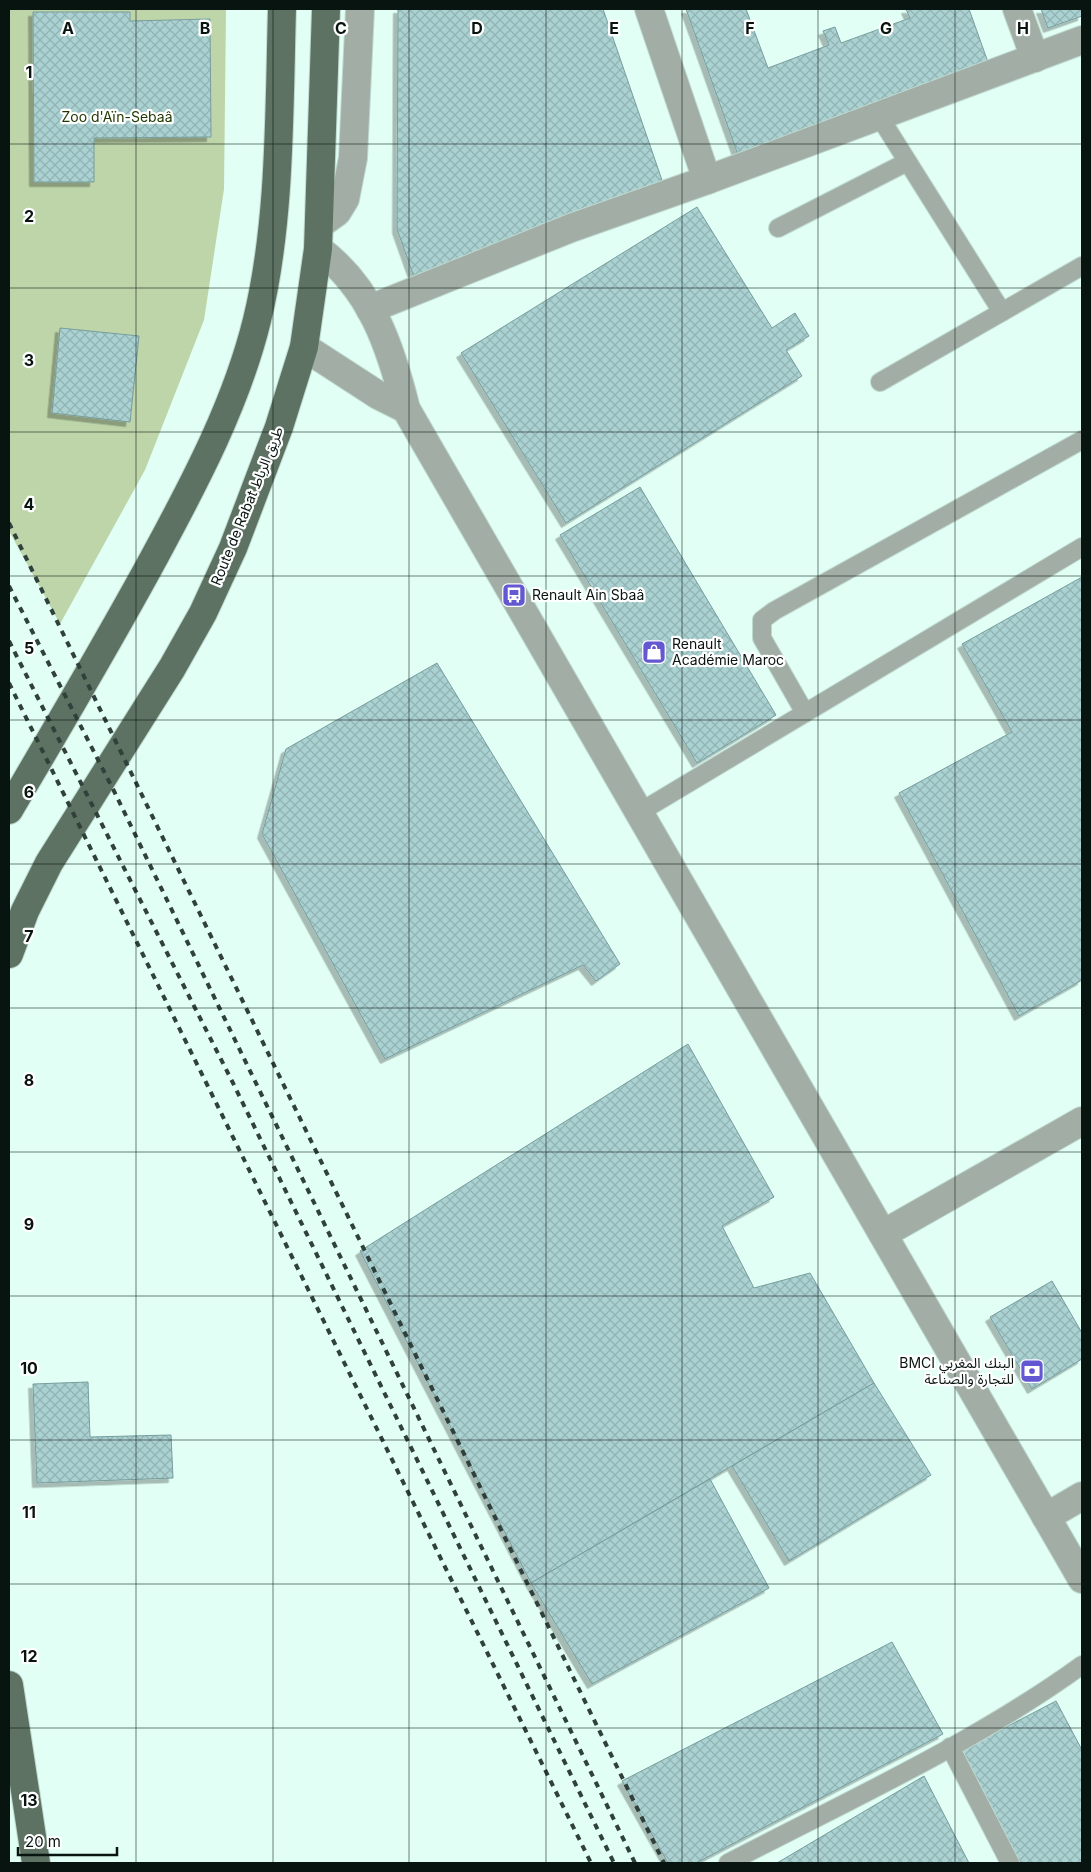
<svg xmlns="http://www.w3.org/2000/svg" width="1091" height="1872" viewBox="0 0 1091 1872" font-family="Inter,'Noto Sans Arabic',sans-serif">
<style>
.green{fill:#bdd5a9}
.building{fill:url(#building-cross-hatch);stroke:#779d9d;filter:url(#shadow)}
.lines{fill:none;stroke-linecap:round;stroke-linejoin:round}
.lane-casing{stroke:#bed9d0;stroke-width:20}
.street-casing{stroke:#bed9d0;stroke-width:30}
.primary-casing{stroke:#bed9d0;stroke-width:30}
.lane{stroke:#a2aea5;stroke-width:18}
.street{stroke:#a2aea5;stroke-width:28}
.primary{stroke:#5d7262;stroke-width:28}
.rail{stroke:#30403b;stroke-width:4;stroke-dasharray:6 6;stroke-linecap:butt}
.grid{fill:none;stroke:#071410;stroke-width:1;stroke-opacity:0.55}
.labels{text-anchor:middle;stroke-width:4.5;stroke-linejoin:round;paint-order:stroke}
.park-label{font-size:14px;fill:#213903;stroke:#fff}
.street-label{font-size:14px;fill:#071410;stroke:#fff}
.poi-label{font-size:14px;fill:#071410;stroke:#fff;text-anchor:start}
.grid-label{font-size:16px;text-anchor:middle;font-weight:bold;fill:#071410;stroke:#fff;stroke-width:4.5;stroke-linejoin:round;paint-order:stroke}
</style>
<defs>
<pattern id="building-cross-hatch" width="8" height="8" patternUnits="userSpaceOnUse" patternTransform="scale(1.25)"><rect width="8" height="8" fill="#abd2d2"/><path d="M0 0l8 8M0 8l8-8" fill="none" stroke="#92b3b3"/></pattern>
<filter id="shadow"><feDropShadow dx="-4.5" dy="4.5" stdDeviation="0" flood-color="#0004"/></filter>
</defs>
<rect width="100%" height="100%" fill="#e1fff5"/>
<path class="green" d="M9,9H226L224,189L204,320L145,470L60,624L9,531Z"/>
<g class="building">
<path d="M398,9H603L664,186L414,277L397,229Z"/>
<path d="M686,9H746L768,68L829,45L823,31L835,27L841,43L910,18L906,9H969L989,65L738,155Z"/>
<path d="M1041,9H1082V16L1048,28Z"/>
<path d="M33,12H130V21L210,19L211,137L94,138V182H34Z"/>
<path d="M697,207L772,328L795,313L809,336L786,350L802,376L566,523L461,353Z"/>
<path d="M60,328L139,336L130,422L52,413Z"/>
<path d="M640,487L776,715L697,763L560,535Z"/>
<path d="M1082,577V980L1019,1016L899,793L1012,732L962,644Z"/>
<path d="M437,663L620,964L596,981L583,965L385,1059L262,834L286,749Z"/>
<path d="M688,1044L774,1197L722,1226L754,1288L810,1273L874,1383L531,1583L360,1251Z"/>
<path d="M1052,1281L1082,1333V1359L1032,1389L990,1317Z"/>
<path d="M88,1382L90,1437L171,1435L173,1478L37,1483L33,1384Z"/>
<path d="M874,1383L931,1475L789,1561L732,1466Z"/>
<path d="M710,1479L769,1588L592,1684L531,1583Z"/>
<path d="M892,1642L943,1734L696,1863H668L622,1781Z"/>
<path d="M1056,1701L1082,1750V1863H1019L960,1751Z"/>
<path d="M924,1776L969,1863H777Z"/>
</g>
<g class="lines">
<g class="lane-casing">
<g id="lane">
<path d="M879,116L1002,312"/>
<path d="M778,228L907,162"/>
<path d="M880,382L1082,266"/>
<path d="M805,713L762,638V620L774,611L1082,440"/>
<path d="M640,812L1082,547"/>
<path d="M950,1747L1010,1863"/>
<path d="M728,1863C847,1801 973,1744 1082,1665"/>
</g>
</g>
<g class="street-casing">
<g id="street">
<path d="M649,9L707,180"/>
<path d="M1017,9L1035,58"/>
<path d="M319,225L337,212L345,199L353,158L360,9"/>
<path d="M318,249C371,287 391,348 406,409L1082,1579"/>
<path d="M370,309L571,228L707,180L1082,40"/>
<path d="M304,347L378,395L406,409"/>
<path d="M883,1234L1082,1121"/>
<path d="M1046,1517L1082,1496"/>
</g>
</g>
<g class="primary-casing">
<g id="primary">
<path d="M9,810C59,725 109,641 156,554C196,480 237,402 257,320C281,222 279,109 282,9"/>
<path d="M9,954L25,911L49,863L172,668L203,613L233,548L279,427L304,347L318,249L326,9"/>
<path d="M9,1685L36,1863"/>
</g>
</g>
<use href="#lane" class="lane"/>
<use href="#street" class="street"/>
<use href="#primary" class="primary"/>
<g class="rail">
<path d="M9,523L664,1863"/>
<path d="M9,586L114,791L635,1863"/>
<path d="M9,641L232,1081L614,1863"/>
<path d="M9,683L591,1863"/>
</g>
</g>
<path class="grid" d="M136,9V1863M273,9V1863M409,9V1863M546,9V1863M682,9V1863M818,9V1863M955,9V1863M9,144H1082M9,288H1082M9,432H1082M9,576H1082M9,720H1082M9,864H1082M9,1008H1082M9,1152H1082M9,1296H1082M9,1440H1082M9,1584H1082M9,1728H1082"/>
<defs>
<g id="bus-square" transform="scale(1.25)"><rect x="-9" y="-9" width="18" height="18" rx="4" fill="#6358d1" stroke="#fff"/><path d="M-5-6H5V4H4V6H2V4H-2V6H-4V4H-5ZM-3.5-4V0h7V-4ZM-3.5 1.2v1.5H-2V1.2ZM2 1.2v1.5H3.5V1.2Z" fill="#fff"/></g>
<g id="shop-square" transform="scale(1.25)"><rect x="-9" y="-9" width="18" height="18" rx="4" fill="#6358d1" stroke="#fff"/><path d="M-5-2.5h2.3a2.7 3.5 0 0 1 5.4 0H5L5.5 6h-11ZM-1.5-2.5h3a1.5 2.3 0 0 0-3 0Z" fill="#fff"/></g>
<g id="bank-square" transform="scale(1.25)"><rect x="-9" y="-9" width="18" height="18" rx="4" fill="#6358d1" stroke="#fff"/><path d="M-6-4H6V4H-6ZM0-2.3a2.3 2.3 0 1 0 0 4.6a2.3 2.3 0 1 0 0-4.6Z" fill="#fff"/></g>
</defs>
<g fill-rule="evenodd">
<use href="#bus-square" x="514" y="595"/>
<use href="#shop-square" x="654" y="652"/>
<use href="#bank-square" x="1032" y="1371"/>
</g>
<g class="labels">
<g class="park-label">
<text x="117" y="122">Zoo d'Aïn-Sebaâ</text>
</g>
<g class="street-label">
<text transform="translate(247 506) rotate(-68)" y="5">Route de Rabat طريق الرباط</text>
</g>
<g class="poi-label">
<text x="532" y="600">Renault Ain Sbaâ</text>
<text x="672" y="649">Renault<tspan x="672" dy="16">Académie Maroc</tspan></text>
<text x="1014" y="1368" text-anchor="end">BMCI البنك المغربي<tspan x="1014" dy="16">للتجارة والصناعة</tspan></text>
</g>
</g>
<g class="grid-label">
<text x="68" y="34">A</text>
<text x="205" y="34">B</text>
<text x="341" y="34">C</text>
<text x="477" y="34">D</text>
<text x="614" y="34">E</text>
<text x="750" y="34">F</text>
<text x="886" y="34">G</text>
<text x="1023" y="34">H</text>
<text x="29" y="78">1</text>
<text x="29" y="222">2</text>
<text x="29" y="366">3</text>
<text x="29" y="510">4</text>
<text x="29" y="654">5</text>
<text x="29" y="798">6</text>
<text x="29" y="942">7</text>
<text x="29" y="1086">8</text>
<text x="29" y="1230">9</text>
<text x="29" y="1374">10</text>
<text x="29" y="1518">11</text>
<text x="29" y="1662">12</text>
<text x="29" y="1806">13</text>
</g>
<rect width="1091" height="1872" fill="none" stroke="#071410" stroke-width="20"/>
<path d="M18 1847v8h99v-8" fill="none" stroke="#071410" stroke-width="2.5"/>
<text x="25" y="1847" font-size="15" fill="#071410" stroke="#ffffff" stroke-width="4" paint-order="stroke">20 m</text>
</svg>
